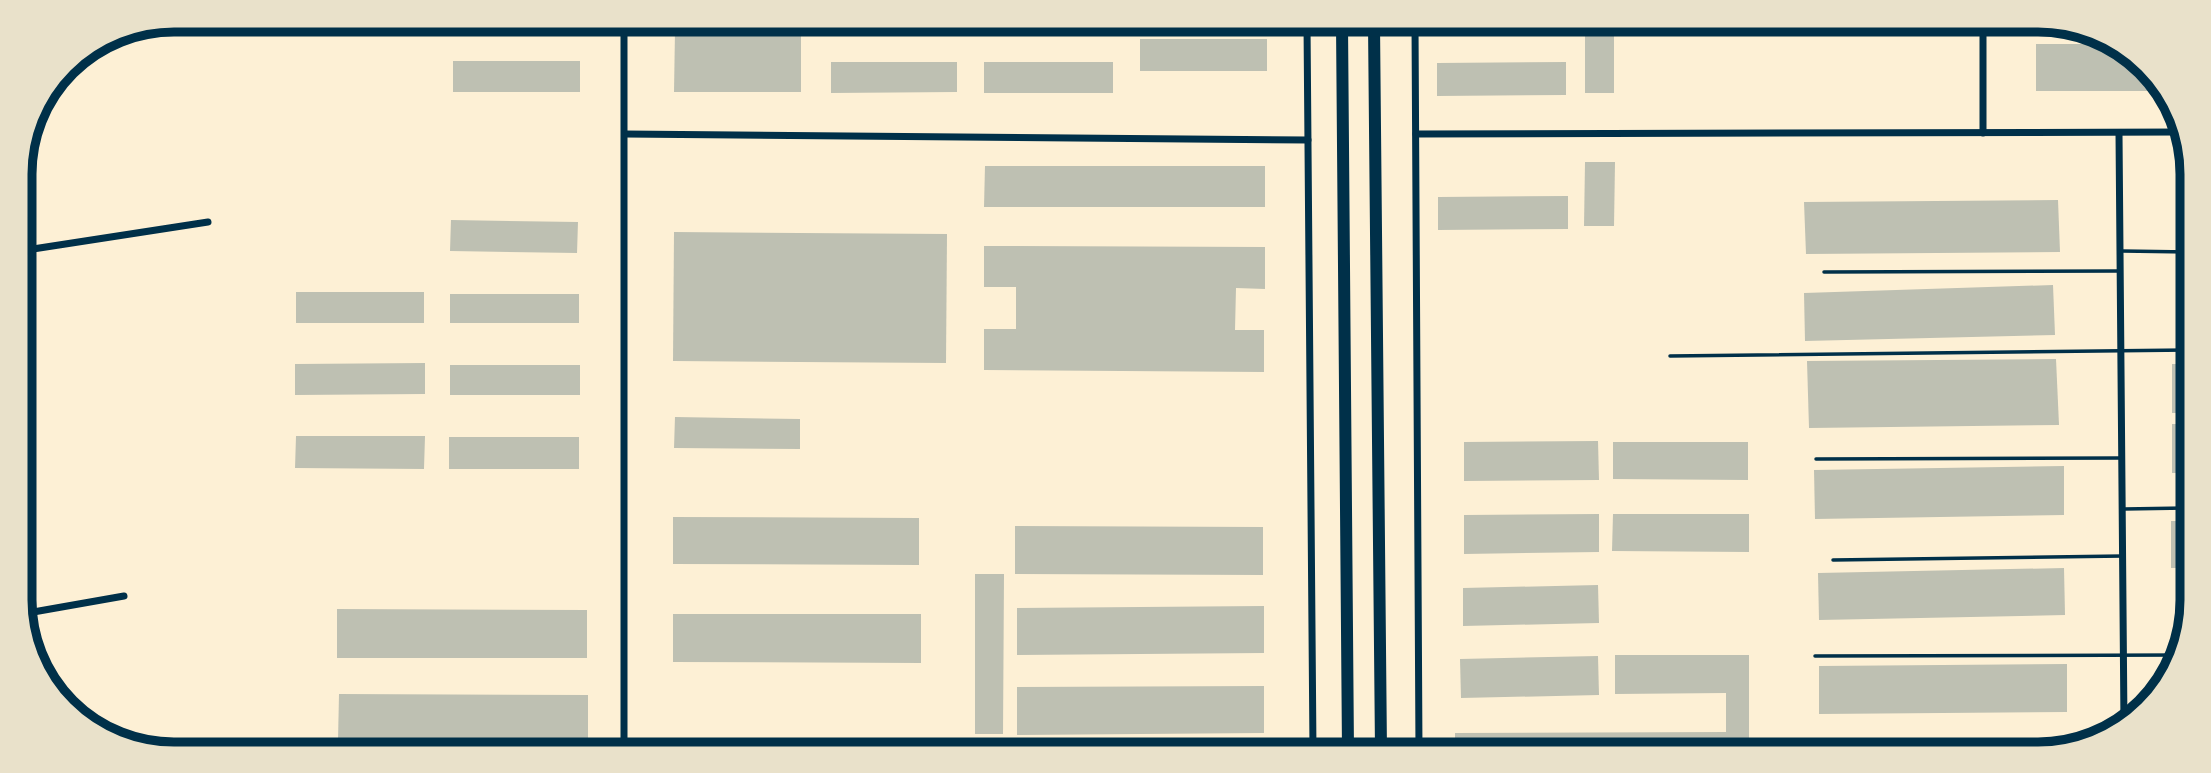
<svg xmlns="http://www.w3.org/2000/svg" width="2211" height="773" viewBox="0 0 2211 773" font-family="'Zilla Slab',serif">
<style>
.building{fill:#bec0b2}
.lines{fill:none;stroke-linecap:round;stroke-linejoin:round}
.service{stroke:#003049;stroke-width:3.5}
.minor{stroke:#003049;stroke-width:7}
.primary{stroke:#003049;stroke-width:12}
.rim{fill:none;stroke:#003049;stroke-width:9}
</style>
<rect width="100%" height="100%" fill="#fdf0d5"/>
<g class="building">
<rect x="1585" y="25" width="29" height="68"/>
<path d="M675,31L801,32V92H674Z"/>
<rect x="1140" y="39" width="127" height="32"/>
<path d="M2036,44H2112L2154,72L2162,91H2036Z"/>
<rect x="453" y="61" width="127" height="31"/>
<path d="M831,62H957V92L831,93Z"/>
<rect x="984" y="62" width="129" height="31"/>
<path d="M1566,62V95L1437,96V63Z"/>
<path d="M1585,162H1615L1614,226H1584Z"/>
<path d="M985,166H1265V207H984Z"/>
<path d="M1568,196V229L1438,230V197Z"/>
<path d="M2058,200L2060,252L1806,254L1804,202Z"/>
<path d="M451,220L578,222L577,253L450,251Z"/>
<path d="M674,232L947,234L946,363L673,361Z"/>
<path d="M984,246L1265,247V289L1236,288L1235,330H1264V372L984,370V329H1016V287H984Z"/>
<path d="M2053,285L2055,335L1805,341L1804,293Z"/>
<rect x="296" y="292" width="128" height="31"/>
<rect x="450" y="294" width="129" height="29"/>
<path d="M2056,359L2059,425L1809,428L1807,361Z"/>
<path d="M425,363V394L295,395V364Z"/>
<path d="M2172,364H2188L2187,413H2172Z"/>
<rect x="450" y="365" width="130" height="30"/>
<path d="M675,417L800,419V449L674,448Z"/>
<path d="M2172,424H2187L2186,473H2172Z"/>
<path d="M296,436H425L424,469L295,468Z"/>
<rect x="449" y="437" width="130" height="32"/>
<path d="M1598,441L1599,480L1464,481V442Z"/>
<path d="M1613,442H1748V480L1613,479Z"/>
<path d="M2064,466V515L1815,519L1814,470Z"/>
<path d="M1599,514V552L1464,554V515Z"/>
<path d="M1613,514H1749V552L1612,551Z"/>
<path d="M673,517L919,518V565L673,564Z"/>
<rect x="2171" y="521" width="14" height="47"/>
<path d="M1015,526L1263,527V575L1015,574Z"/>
<path d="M2064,568L2065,615L1819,620L1818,573Z"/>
<path d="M975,574H1004L1003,734H975Z"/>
<path d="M1598,585L1599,623L1463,626V588Z"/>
<path d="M1264,606V653L1017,655V608Z"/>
<path d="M337,609L587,610V658H337Z"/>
<path d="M673,614H921V663L673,662Z"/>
<path d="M1615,655H1749V752L1455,751V733L1726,732V693L1615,694Z"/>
<path d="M1598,656L1599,695L1461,698L1460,659Z"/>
<path d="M2067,664V712L1819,714V666Z"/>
<path d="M1264,686V733L1017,735V687Z"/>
<path d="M339,694L588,695V742L338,741Z"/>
<rect x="941" y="738" width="27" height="11"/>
</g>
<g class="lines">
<g class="service">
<path d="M2122,251L2189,252"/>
<path d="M1824,272L2120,271"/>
<path d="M1670,356L2188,350"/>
<path d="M1816,459L2122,458"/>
<path d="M2124,509L2186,508"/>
<path d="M1833,560L2123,556"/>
<path d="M1815,656L2179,655"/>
</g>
<g class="minor">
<path d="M1307,24L1313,750"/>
<path d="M1415,24L1419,751"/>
<path d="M1983,27V133"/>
<path d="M2119,133L2124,725"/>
<path d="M625,134L1308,140"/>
<path d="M1416,134L2181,132"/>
<path d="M20,251L208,222"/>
<path d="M22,614L124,596"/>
<path d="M624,748V21"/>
</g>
<g class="primary">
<path d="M1342,24L1348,751"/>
<path d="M1374,24L1381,751"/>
</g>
</g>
<path d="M0 0H2211V773H0ZM174 32H2038A142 142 0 0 1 2180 174V600A142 142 0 0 1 2038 742H174A142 142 0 0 1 32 600V174A142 142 0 0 1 174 32Z" fill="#e9e1ca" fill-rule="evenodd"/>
<path class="rim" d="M174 32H2038A142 142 0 0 1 2180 174V600A142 142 0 0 1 2038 742H174A142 142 0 0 1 32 600V174A142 142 0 0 1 174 32Z"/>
</svg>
